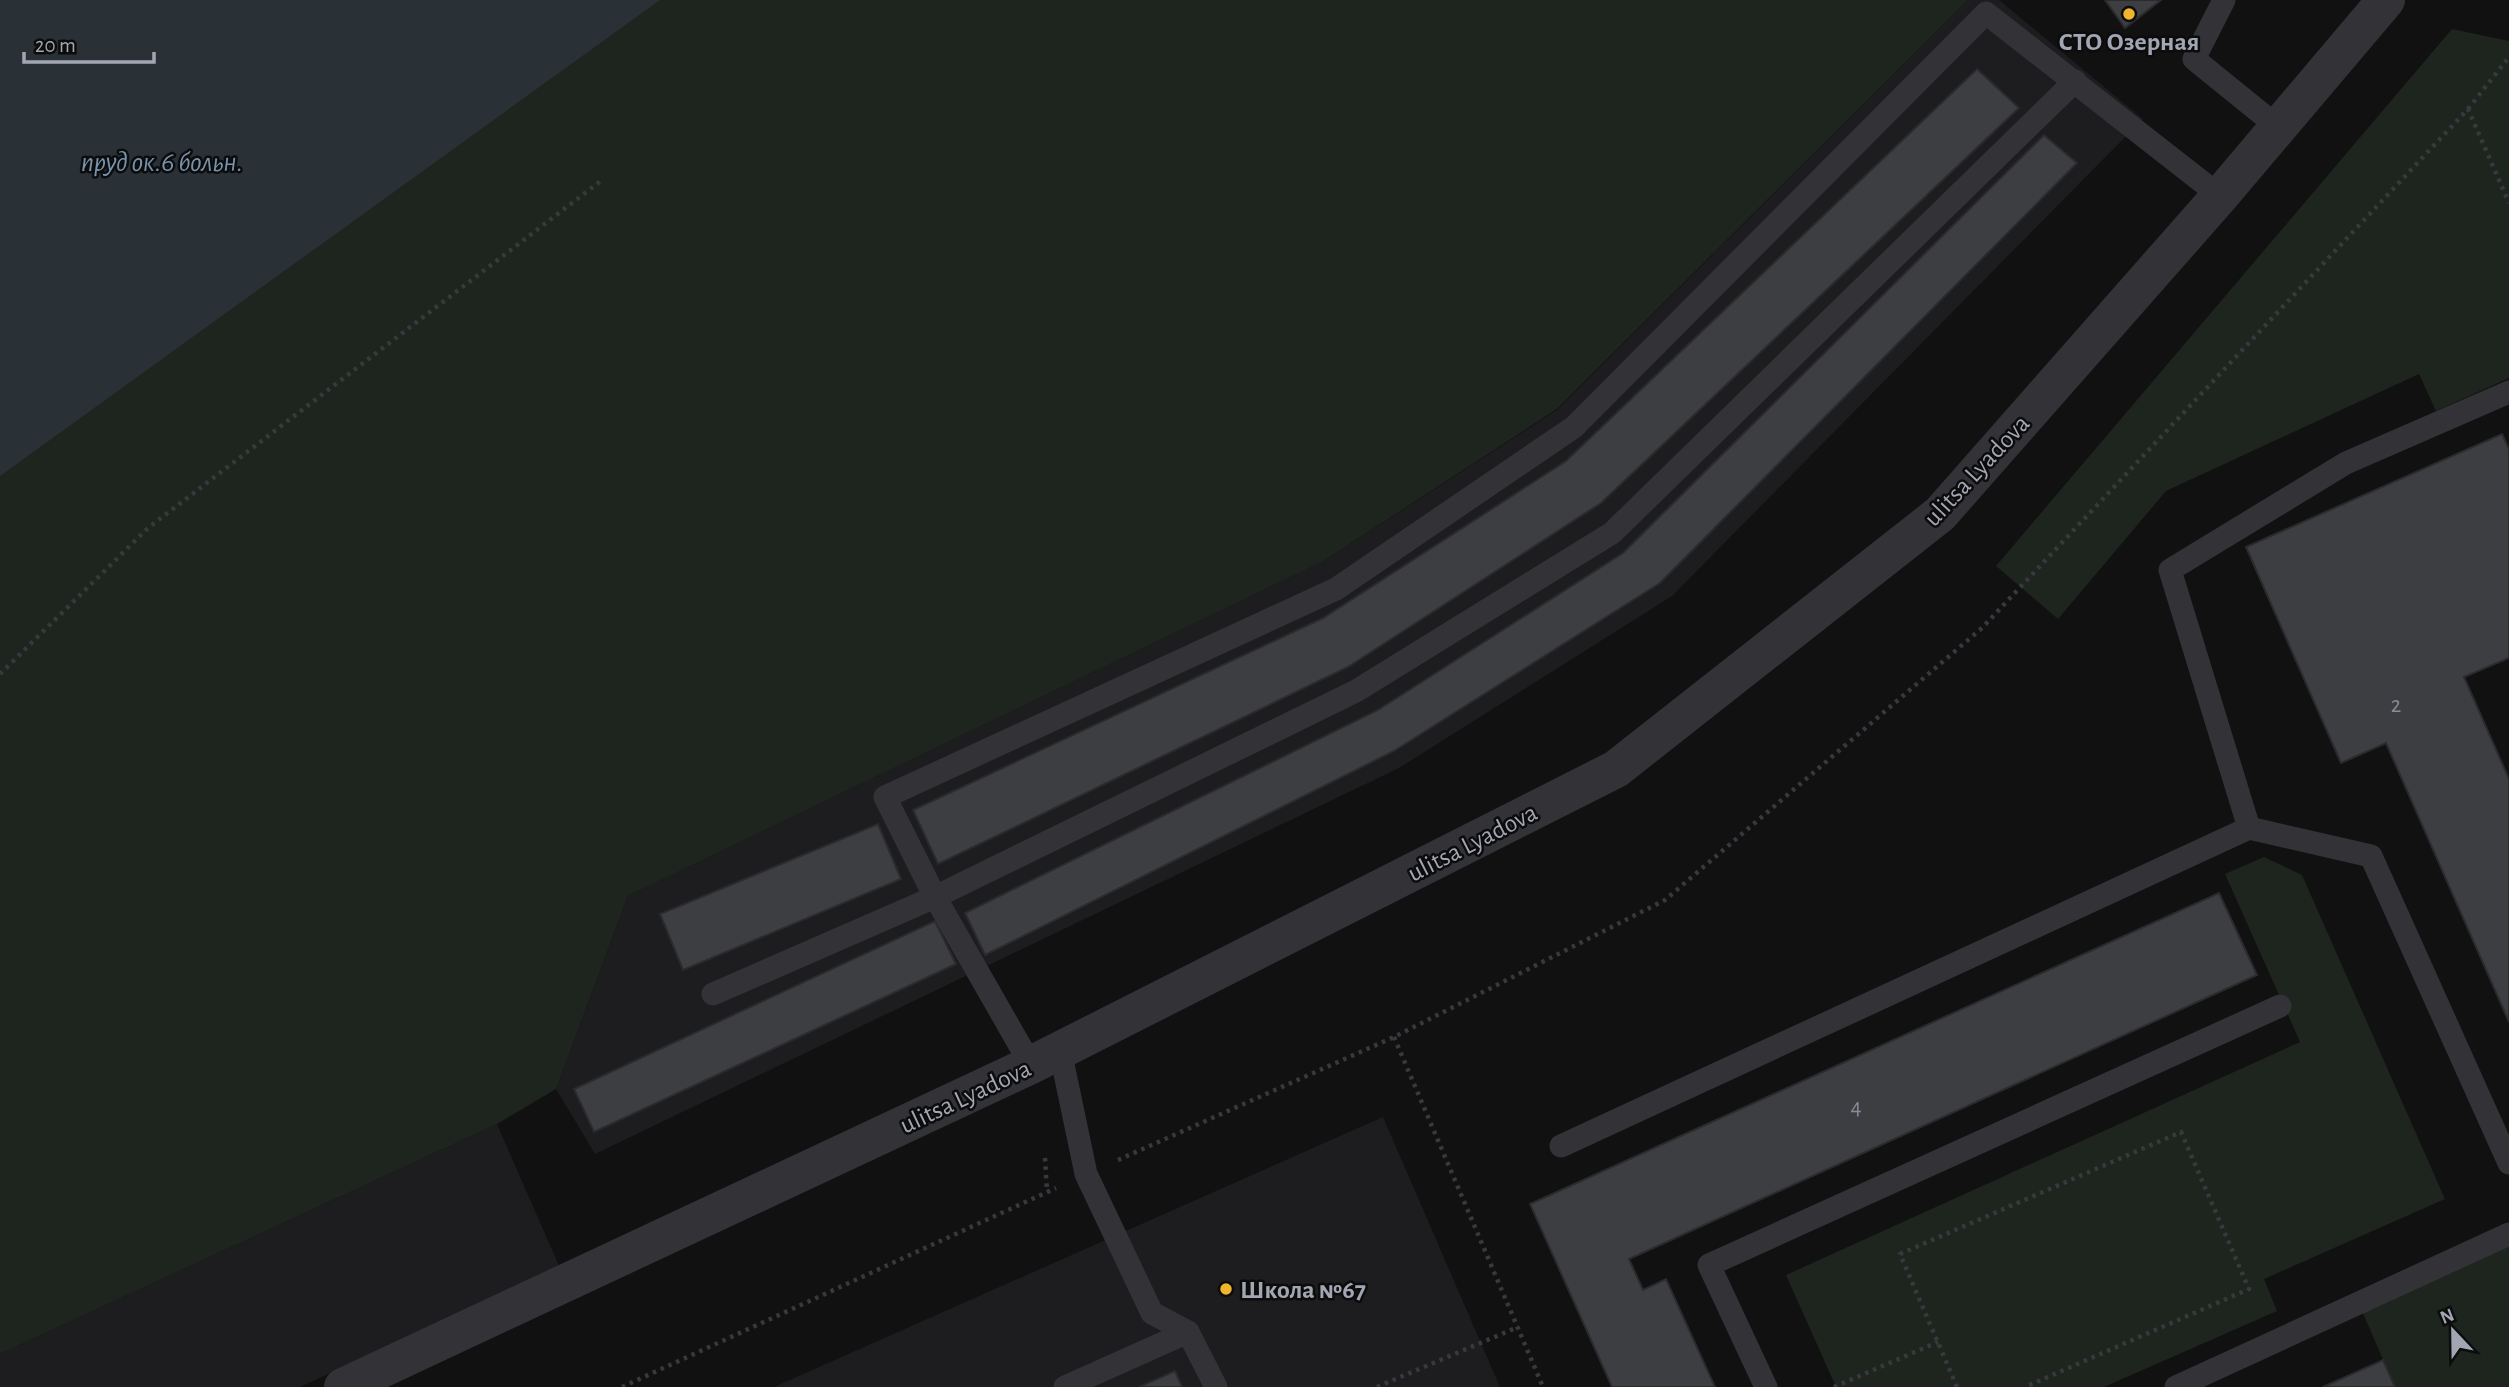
<svg xmlns="http://www.w3.org/2000/svg" width="2509" height="1387" viewBox="0 0 2509 1387" font-family="'Alegreya Sans',sans-serif">
<style>
.built{fill:#1d1d1f}
.green{fill:#1d251e}
.water{fill:#293137}
.building{fill:#3d3e42;stroke:#2b2b2e;stroke-width:2}
.lines{fill:none;stroke-linecap:round;stroke-linejoin:round}
.path{stroke:#38393e;stroke-width:4.5;stroke-dasharray:3.5 5;stroke-linecap:butt}
.lane{stroke:#323237;stroke-width:23}
.street{stroke:#323237;stroke-width:38}
.poi-dot{fill:#f0b52a;stroke:#0c0c0d;stroke-width:2.5}
.labels{text-anchor:middle;stroke-width:5;stroke-linejoin:round;paint-order:stroke}
.number-label{font-size:23px;fill:#898c97}
.poi-label{font-size:26px;font-weight:bold;fill:#a2a6b3;stroke:#0c0c0d}
.street-label{font-size:26px;fill:#a2a6b3;stroke:#0c0c0d}
.water-label{font-size:28px;font-style:italic;fill:#7893ae;stroke:#0c0c0d}
</style>
<rect width="100%" height="100%" fill="#111112"/>
<g class="built">
<path d="M1968,0H1999L2143,119L1672,596L1399,768L595,1154L556,1089L628,896L1322,562L1557,410Z"/>
<path d="M1383,1117L1500,1387H774Z"/>
<path d="M497,1124L560,1268L300,1387H0V1354Z"/>
</g>
<g class="green">
<path d="M0,0H1968L1557,409L1322,562L628,896L556,1089L497,1124L0,1354Z"/>
<path d="M2452,29L2509,41V378L2436,411L2419,374L2166,491L2058,619L1996,566Z"/>
<path d="M2264,857L2302,875L2445,1199L2264,1279L2277,1311L2104,1387H1836L1786,1275L2300,1042L2225,874Z"/>
<path d="M2509,1246V1387H2395L2362,1311Z"/>
</g>
<path class="water" d="M0,0H660L0,476Z"/>
<g class="building">
<path d="M2105,0H2161L2125,28Z"/>
<path d="M1977,69L2019,108L1601,503L1348,667L938,864L913,810L1323,618L1566,461Z"/>
<path d="M2044,135L2077,163L1660,583L1394,751L985,955L965,913L1378,710L1623,553Z"/>
<path d="M2502,434L2509,449V658L2464,677L2509,779V1022L2386,743L2341,763L2246,547Z"/>
<path d="M878,824L901,879L683,970L660,914Z"/>
<path d="M2219,893L2257,975L1629,1259L1643,1290L1666,1279L1715,1387H1612L1530,1204Z"/>
<path d="M935,921L956,964L594,1132L574,1089Z"/>
<path d="M2383,1360L2395,1387H2323Z"/>
<path d="M1175,1371L1182,1387H1139Z"/>
</g>
<g class="lines">
<g class="path">
<path d="M2468,109L2509,57"/>
<path d="M0,674L148,528L602,180"/>
<path d="M1394,1037L1543,1387"/>
<path d="M1045,1158L1047,1192"/>
<path d="M1118,1160L1394,1037L1665,900L1982,628L2468,109L2509,203"/>
<path d="M622,1387L1056,1188"/>
<path d="M1377,1387L1518,1327"/>
<path d="M1834,1387L1938,1342"/>
<path d="M1957,1387L1900,1254L2181,1132L2249,1289L2025,1387"/>
</g>
<g class="lane">
<path d="M2224,0L2194,59L2278,127"/>
<path d="M2509,392L2346,463L2170,570L2249,828L2371,856L2509,1163"/>
<path d="M713,994L935,897L1356,691L1612,533L2075,81"/>
<path d="M1060,1050L1086,1174L1152,1313L1188,1332"/>
<path d="M1031,1065L935,897L885,797L1336,589L1574,427L1986,13L2220,196"/>
<path d="M1561,1146L2249,828"/>
<path d="M1065,1387L1188,1332L1216,1387"/>
<path d="M1766,1387L1709,1265L2280,1006"/>
<path d="M2176,1387L2509,1234"/>
</g>
<path class="street" d="M343,1387L1031,1065L1616,769L1940,514L2220,196L2386,0"/>
</g>
<g class="poi-dot">
<circle cx="2129" cy="14" r="7"/>
<circle cx="1226" cy="1289" r="7"/>
</g>
<g class="labels">
<g class="number-label">
<text x="2396" y="712">2</text>
<text x="1856" y="1114">4</text>
</g>
<g class="poi-label">
<text x="2129" y="50">СТО Озерная</text>
<text x="1240" y="1298" text-anchor="start">Школа №67</text>
</g>
<g class="street-label">
<text transform="translate(1976 470) rotate(-47)" y="9">ulitsa Lyadova</text>
<text transform="translate(1472 842) rotate(-27)" y="9">ulitsa Lyadova</text>
<text transform="translate(965 1096) rotate(-25)" y="9">ulitsa Lyadova</text>
</g>
<g class="water-label">
<text x="162" y="171">пруд ок.6 больн.</text>
</g>
</g>
<g transform="translate(2453 1331) rotate(338)" stroke="#0c0c0d" stroke-width="5" paint-order="stroke">
<path d="M0-5L12 26L0 18L-12 26Z" fill="#a2a6b3"/>
<text y="-10" font-size="19" font-weight="bold" text-anchor="middle" fill="#a2a6b3">N</text>
</g>
<path d="M24 52v10h130v-10" fill="none" stroke="#a2a6b3" stroke-width="3.5"/>
<text x="35" y="52" font-size="21" fill="#a2a6b3" stroke="#0c0c0d" stroke-width="5" paint-order="stroke">20 m</text>
</svg>
